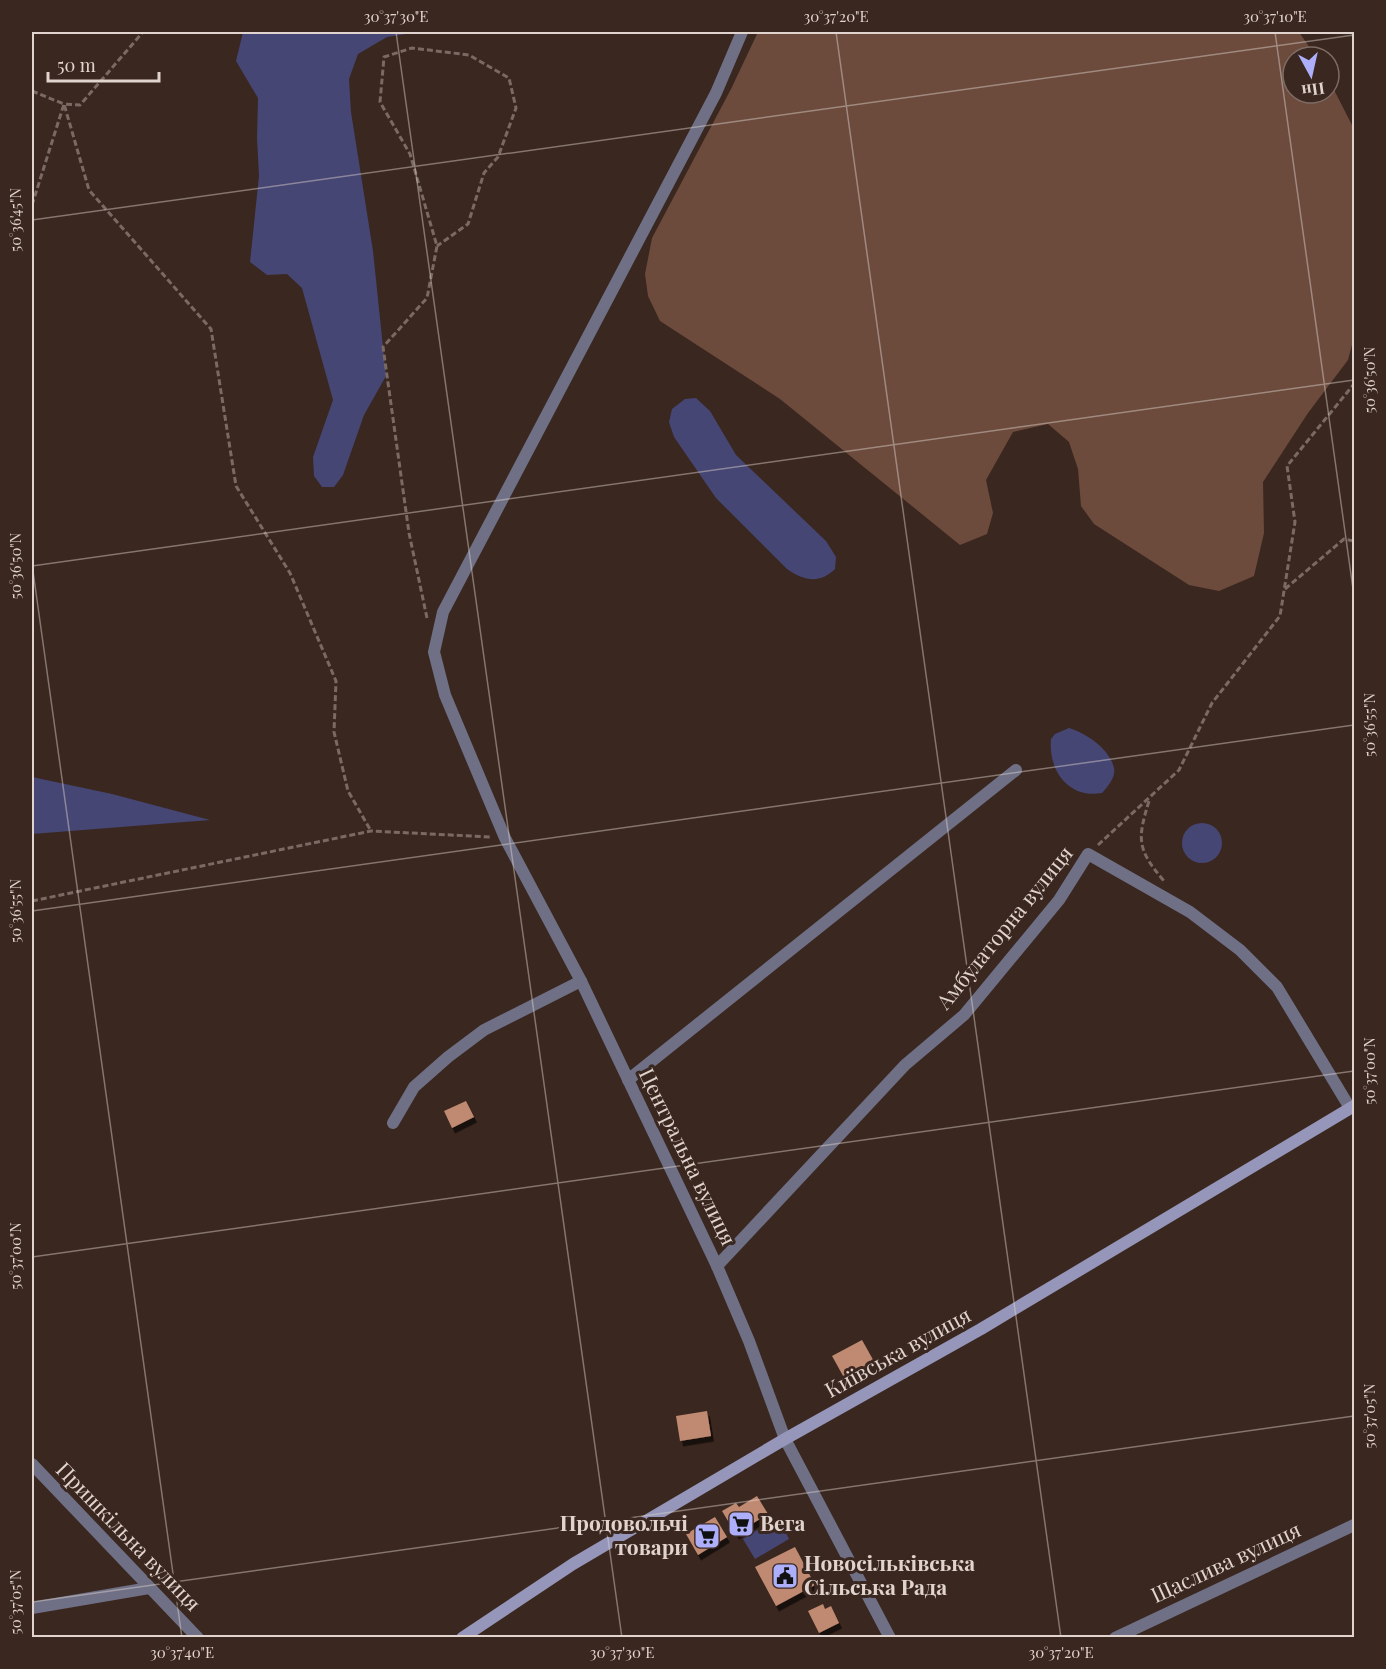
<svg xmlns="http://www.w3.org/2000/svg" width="1386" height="1669" viewBox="0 0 1386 1669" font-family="'Playfair Display',serif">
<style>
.green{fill:#6c4b3d}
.water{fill:#464674}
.building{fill:#c08a72;filter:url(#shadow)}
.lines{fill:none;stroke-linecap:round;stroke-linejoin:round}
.path{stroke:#7b6a64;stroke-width:3;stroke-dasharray:6 3;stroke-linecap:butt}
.street{stroke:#6f7086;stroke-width:12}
.secondary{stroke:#9596b9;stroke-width:12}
.ticks{fill:none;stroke:#e1d4cf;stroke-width:1.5;stroke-opacity:0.45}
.labels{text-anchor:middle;stroke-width:6;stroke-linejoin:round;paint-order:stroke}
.street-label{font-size:21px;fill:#e1d4cf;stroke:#3a271f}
.poi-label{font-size:21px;font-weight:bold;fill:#e1d4cf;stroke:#3a271f;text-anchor:start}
.neatline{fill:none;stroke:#e1d4cf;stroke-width:2}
.ticks-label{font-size:15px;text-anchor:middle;fill:#e1d4cf}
</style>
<defs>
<filter id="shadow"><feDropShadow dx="3" dy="5.5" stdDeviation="0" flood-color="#0009"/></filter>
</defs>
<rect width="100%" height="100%" fill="#3a271f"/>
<path class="green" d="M758,32H1299L1316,57H1293V93H1329V80L1354,129V337L1348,360L1308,413L1263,482L1264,533L1254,576L1219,591L1189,585L1094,524L1081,506L1078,469L1069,442L1048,424L1013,432L986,480L993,513L987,534L960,545L780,399L660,321L648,296L645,274L652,238L731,89Z"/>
<g class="water">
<path d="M243,32H419L387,37L358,54L349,79L351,112L373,251L386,376L364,415L343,475L334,487H322L314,476L313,457L333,400L302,288L287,274L267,275L250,262L259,176L257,138L258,98L236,61Z"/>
<path d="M696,398L710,411L736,455L826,541L836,557L835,569C820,584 804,581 787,569L716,498L674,437L669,422L672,409L685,399Z"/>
<path d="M1069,728C1086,733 1110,749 1114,768C1116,777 1108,786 1102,793C1069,799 1048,771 1051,739L1055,734Z"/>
<path d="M32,777L112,794L210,820L32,834Z"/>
<circle cx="1202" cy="843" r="20"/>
<path d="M778,1517L789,1539L755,1559L743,1539Z"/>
</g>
<g class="building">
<path d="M466,1101L474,1117L452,1128L444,1111Z"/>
<path d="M862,1340L876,1365L846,1381L832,1356Z"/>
<path d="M707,1411L711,1436L680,1441L676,1416Z"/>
<path d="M757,1496L768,1514L736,1534L722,1511L736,1503L739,1507Z"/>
<path d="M715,1517L727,1537L698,1555L686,1534Z"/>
<path d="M795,1547L815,1585L776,1606L755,1567Z"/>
<path d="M823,1604L825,1609L831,1606L839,1623L819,1633L808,1611Z"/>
</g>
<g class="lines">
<g class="path">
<path d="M32,91L64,104L89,190L211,329L236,486L290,573L336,681L334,732L348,791L371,831"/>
<path d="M32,205L64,104L80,105L143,32"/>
<path d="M1285,589L1344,539L1354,541"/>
<path d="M427,618L409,533L383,347L427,298L437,246L410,154L380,102L384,57L412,48L469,55L509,78L516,108L498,157L484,173L468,224L437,246"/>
<path d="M1149,801C1137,840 1137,849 1164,881"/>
<path d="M1098,845L1179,770L1212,703L1280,616L1295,522L1287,466L1354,384"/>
<path d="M32,901L371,831L490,837"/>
</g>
<g class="street">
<path d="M742,32L716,93L443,612L434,652L445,695L505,838L581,981L717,1266L749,1341L785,1439L890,1638"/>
<path d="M628,1080L1016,770"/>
<path d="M393,1123L414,1087L448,1057L484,1030L581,981"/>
<path d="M717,1266L905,1065L964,1015L1059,900L1088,854L1190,912L1240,950L1277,987L1350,1108"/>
<path d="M32,1464L198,1638"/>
<path d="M32,1608L149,1588"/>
<path d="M1115,1638L1354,1525"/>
</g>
<path class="secondary" d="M462,1638L573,1564L785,1439L981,1329L1354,1106"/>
</g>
<path class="ticks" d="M396,32L622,1638M836,32L1061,1638M1275,32L1354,596M32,220L1354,35M32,564L182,1638M32,566L1354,380M32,911L1354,725M32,1257L1354,1071M32,1602L1354,1416"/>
<defs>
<g id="supermarket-square" transform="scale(1.35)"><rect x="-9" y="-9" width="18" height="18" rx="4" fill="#adaffb" stroke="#3a271f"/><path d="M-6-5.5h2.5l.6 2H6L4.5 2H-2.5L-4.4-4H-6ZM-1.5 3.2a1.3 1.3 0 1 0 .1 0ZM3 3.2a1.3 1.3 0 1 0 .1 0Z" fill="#111"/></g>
<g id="civic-square" transform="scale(1.35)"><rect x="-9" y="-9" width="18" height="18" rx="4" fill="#adaffb" stroke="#3a271f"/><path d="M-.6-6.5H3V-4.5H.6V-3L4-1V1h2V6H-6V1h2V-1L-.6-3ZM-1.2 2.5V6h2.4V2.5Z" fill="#111"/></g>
</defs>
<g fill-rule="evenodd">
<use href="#supermarket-square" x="741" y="1524"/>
<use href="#supermarket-square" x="707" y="1536"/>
<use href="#civic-square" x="785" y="1576"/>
</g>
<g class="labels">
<g class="street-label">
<text transform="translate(1005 928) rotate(-51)" y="7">Амбулаторна вулиця</text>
<text transform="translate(687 1157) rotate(64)" y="7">Центральна вулиця</text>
<text transform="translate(898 1353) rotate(-29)" y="7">Київська вулиця</text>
<text transform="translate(128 1537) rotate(46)" y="7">Пришкільна вулиця</text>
<text transform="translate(1226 1563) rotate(-25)" y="7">Щаслива вулиця</text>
</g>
<g class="poi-label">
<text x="688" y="1531" text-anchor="end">Продовольчі<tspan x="688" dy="24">товари</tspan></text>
<text x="760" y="1531">Вега</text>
<text x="804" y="1571">Новосільківська<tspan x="804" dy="24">Сільська Рада</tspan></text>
</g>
</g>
<rect width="1386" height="1669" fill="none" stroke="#3a271f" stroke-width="66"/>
<g transform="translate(1311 75) rotate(172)"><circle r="28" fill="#3a271f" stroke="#7d6c65" stroke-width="1.5"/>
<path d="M0-4.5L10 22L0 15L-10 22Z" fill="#adaffb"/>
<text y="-9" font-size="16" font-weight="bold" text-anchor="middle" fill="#e1d4cf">Пн</text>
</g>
<path d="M48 72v9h111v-9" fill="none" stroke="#e1d4cf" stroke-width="3"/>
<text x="57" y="72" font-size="18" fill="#e1d4cf" stroke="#3a271f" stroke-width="4.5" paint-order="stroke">50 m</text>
<rect x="33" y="33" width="1320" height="1603" class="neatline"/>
<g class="ticks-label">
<text x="396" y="22">30°37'30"E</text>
<text x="836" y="22">30°37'20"E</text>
<text x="1275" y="22">30°37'10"E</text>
<text transform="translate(16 220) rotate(-90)" y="5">50°36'45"N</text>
<text transform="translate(1370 380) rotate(-90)" y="5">50°36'50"N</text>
<text transform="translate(16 566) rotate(-90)" y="5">50°36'50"N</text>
<text transform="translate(1370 725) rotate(-90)" y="5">50°36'55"N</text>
<text transform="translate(16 911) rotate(-90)" y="5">50°36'55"N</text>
<text transform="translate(1370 1071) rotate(-90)" y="5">50°37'00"N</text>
<text transform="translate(16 1256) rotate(-90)" y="5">50°37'00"N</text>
<text transform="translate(1370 1416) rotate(-90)" y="5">50°37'05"N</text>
<text transform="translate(16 1602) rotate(-90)" y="5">50°37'05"N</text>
<text x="182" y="1658">30°37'40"E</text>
<text x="622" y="1658">30°37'30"E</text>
<text x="1061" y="1658">30°37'20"E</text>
</g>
</svg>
